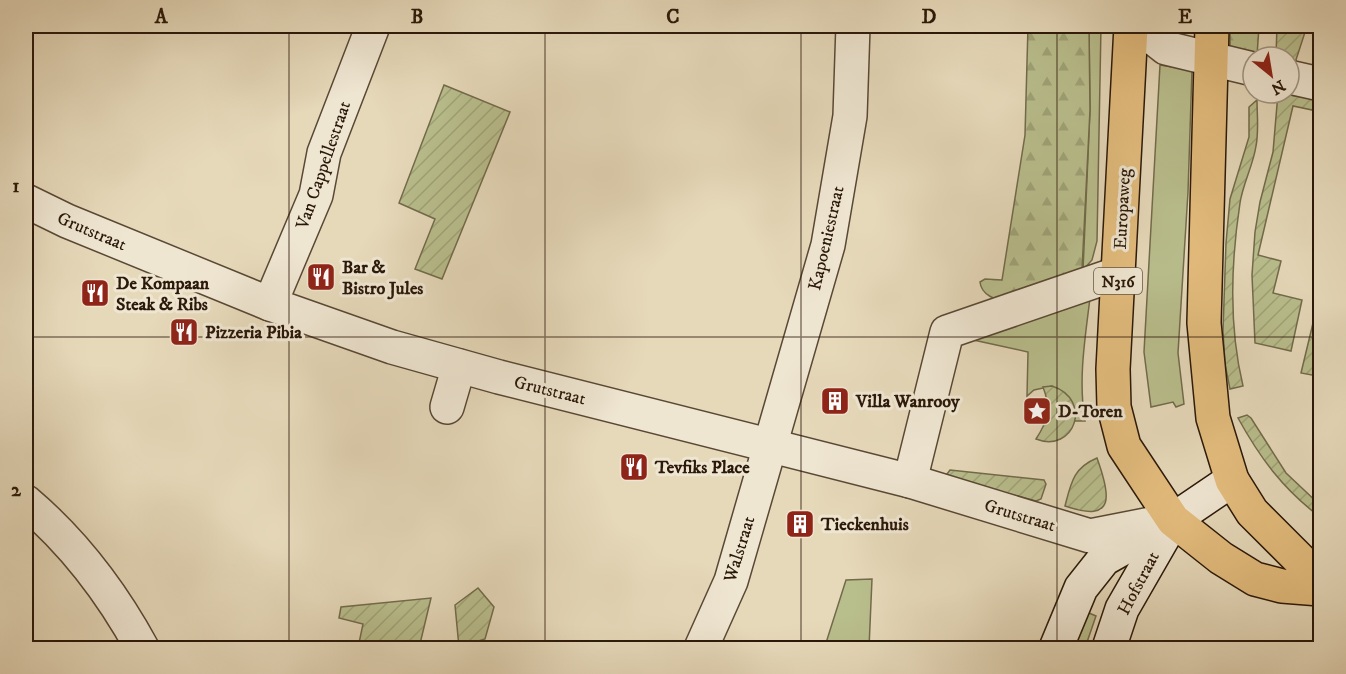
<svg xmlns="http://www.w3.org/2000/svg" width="1346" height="674" viewBox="0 0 1346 674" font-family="'IM FELL DW Pica',serif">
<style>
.grass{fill:#b9be8d;stroke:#726b4b;stroke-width:1.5}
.forest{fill:url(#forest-firs);stroke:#726b4b;stroke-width:1.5}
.garden{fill:url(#garden-furrows);stroke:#726b4b;stroke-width:1.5}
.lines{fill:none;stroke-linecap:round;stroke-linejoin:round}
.street-casing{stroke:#594835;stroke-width:36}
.secondary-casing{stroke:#2a1809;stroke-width:36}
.primary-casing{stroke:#2a1809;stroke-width:36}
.street{stroke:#efe6d2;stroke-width:33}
.secondary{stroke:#efe6d2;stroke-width:33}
.primary{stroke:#e3bc7d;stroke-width:33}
.grid{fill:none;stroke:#2a1809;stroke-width:1.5;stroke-opacity:0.55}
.labels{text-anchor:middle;stroke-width:6;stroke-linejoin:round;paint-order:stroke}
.shield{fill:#efe6d2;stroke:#655645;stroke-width:1.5}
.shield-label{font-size:16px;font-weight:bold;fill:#2a1809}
.street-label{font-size:18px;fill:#2a1809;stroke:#efe6d2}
.poi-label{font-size:18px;font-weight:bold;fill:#2a1809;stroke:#efe6d2;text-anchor:start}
.neatline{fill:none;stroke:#2a1809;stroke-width:2}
.grid-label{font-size:20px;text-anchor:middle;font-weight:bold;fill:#2a1809}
</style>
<defs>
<pattern id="forest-firs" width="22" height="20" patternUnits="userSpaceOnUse" patternTransform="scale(1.5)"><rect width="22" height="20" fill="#b9be8d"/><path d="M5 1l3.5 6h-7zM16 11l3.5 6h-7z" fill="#9fa378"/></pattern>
<pattern id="garden-furrows" width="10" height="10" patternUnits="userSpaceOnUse" patternTransform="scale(1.5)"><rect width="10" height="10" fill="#b9be8d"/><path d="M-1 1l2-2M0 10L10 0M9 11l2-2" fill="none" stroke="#9fa378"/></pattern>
</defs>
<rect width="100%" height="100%" fill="#e6d9ba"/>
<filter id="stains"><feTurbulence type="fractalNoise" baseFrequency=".00333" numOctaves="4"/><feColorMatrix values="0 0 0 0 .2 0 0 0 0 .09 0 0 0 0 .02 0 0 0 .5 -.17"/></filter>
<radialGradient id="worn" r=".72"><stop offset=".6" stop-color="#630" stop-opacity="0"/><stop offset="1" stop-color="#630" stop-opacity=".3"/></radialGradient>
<g class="grass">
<path d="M868,26H932V33L868,31Z"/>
<path d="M1089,26H1101L1097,241L1092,260L1083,270L1090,110Z"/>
<path d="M1160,65L1192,70L1188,192L1178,353L1184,404L1176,407L1173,402L1151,407L1144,352Z"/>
<path d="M1090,298C1085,339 1078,380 1085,421H1075L1052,386L1034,390L1027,396L1028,352L969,339Z"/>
<path d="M872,579L869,648H831L825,646L846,580Z"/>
<path d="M1082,610L1096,616L1085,648H1069Z"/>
</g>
<g class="forest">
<path d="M1028,26H1089L1090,110L1082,270C1062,278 1029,296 1008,300C996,302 981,294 980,282L985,279L1002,280L1025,135Z"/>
<path d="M1230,26H1259L1257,56L1230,49Z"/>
</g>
<g class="garden">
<path d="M1277,26H1307L1294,66L1289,64V57L1276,56Z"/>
<path d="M444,85L510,112L442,279L415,269L435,219L399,203Z"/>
<path d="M1278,93L1320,100L1317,111L1293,106L1258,255L1281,261L1273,293L1302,300L1291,351L1255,343L1252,275L1255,232L1260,202L1273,152Z"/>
<path d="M1257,100C1257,115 1259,131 1256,146C1253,166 1243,183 1240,203C1231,262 1229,328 1243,386L1230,389L1225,364L1223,331L1226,243L1230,199L1249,137V107Z"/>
<path d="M1320,294V363L1317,376L1301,373Z"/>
<path d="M1052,386C1094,400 1074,454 1036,439C1048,421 1051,407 1043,387Z"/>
<path d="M1247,415L1251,418L1286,473L1320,505V517C1283,489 1260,458 1238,418Z"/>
<path d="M1097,458C1110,494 1117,524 1065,506C1071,483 1073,468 1097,458Z"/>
<path d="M950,470L1044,480L1046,484L1041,499L1036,501L951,479L947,474Z"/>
<path d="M478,588L494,607L485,639L459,647L455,605Z"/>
<path d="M431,598L419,648H371L359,643L363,624L339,618L341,607Z"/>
</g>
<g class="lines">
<g class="street-casing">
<g id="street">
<path d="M1138,26L1166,48L1253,69"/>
<path d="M1289,77L1320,84"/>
<path d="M26,201L67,221L270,304L392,347L499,377L910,481L1090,536L1166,521"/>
<path d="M270,304L316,195L324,153L373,26"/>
<path d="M447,407L459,366"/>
<path d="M910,481L947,332L1119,273"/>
<path d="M26,502C73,542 112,593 142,648"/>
<path d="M701,648L731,581L828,245L850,116L853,26"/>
</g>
</g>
<g class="secondary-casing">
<g id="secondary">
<path d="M1056,648L1081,588L1104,559L1173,520L1232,480"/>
<path d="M1109,648L1122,609L1172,522"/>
</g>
</g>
<g class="primary-casing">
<g id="primary">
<path d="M1131,26L1113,369L1114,407L1124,446L1173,520L1221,558L1255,579L1282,586L1320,589"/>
<path d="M1212,26L1204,323L1213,418L1232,480L1252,512L1320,580"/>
</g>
</g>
<use href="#street" class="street"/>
<use href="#secondary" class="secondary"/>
<use href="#primary" class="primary"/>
</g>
<path class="grid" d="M289,26V648M545,26V648M801,26V648M1057,26V648M26,337H1320"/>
<defs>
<g id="restaurant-square" transform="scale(1.5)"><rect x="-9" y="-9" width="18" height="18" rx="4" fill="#8f2418" stroke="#efe6d2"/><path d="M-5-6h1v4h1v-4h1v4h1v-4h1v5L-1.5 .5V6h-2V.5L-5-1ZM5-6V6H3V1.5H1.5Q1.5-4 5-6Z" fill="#fff"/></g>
<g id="building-square" transform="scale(1.5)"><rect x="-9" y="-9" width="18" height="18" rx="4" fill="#8f2418" stroke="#efe6d2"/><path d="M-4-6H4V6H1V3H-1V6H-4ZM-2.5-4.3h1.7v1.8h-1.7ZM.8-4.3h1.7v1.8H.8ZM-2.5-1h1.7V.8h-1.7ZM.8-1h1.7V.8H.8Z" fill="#fff"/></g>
<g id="sight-square" transform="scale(1.5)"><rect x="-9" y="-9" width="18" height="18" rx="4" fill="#8f2418" stroke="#efe6d2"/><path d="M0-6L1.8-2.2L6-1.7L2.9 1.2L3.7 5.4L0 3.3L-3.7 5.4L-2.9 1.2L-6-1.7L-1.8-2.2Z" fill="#fff"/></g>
</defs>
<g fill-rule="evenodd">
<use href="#restaurant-square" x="321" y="277"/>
<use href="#restaurant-square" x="95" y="293"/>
<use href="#restaurant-square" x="184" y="332"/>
<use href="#building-square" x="835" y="401"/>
<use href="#sight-square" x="1037" y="411"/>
<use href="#restaurant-square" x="634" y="467"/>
<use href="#building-square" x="800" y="524"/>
</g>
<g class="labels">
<rect class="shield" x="1094" y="268" width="48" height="26" rx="4.5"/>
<g class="shield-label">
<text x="1118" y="287">N316</text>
</g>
<g class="street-label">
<text transform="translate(323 165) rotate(-71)" y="6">Van Cappellestraat</text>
<text transform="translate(1122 209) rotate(-87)" y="6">Europaweg</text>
<text transform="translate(92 231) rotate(23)" y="6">Grutstraat</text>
<text transform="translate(826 238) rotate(-77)" y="6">Kapoeniestraat</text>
<text transform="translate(550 390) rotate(14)" y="6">Grutstraat</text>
<text transform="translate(1020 515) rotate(17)" y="6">Grutstraat</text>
<text transform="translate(739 549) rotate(-73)" y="6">Walstraat</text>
<text transform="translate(1138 583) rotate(-62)" y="6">Hofstraat</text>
</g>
<g class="poi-label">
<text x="342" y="273">Bar &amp;<tspan x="342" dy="21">Bistro Jules</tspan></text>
<text x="116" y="289">De Kompaan<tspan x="116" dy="21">Steak &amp; Ribs</tspan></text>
<text x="205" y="338">Pizzeria Pibia</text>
<text x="856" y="407">Villa Wanrooy</text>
<text x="1058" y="417">D-Toren</text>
<text x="655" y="473">Tevfiks Place</text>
<text x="821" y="530">Tieckenhuis</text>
</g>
</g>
<rect width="1346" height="674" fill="none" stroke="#e6d9ba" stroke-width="66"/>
<g transform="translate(1271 75) rotate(150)"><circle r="28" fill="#efe6d2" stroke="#a09482" stroke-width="1.5"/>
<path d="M0-4.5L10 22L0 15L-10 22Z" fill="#8f2418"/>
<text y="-9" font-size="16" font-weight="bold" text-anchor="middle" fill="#2a1809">N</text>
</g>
<rect x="33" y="33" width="1280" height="608" class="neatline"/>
<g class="grid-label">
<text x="161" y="23">A</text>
<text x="417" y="23">B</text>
<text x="673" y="23">C</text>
<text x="929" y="23">D</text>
<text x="1185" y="23">E</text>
<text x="16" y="192">1</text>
<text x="16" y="496">2</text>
</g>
<rect width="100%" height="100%" filter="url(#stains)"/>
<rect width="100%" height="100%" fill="url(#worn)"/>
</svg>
